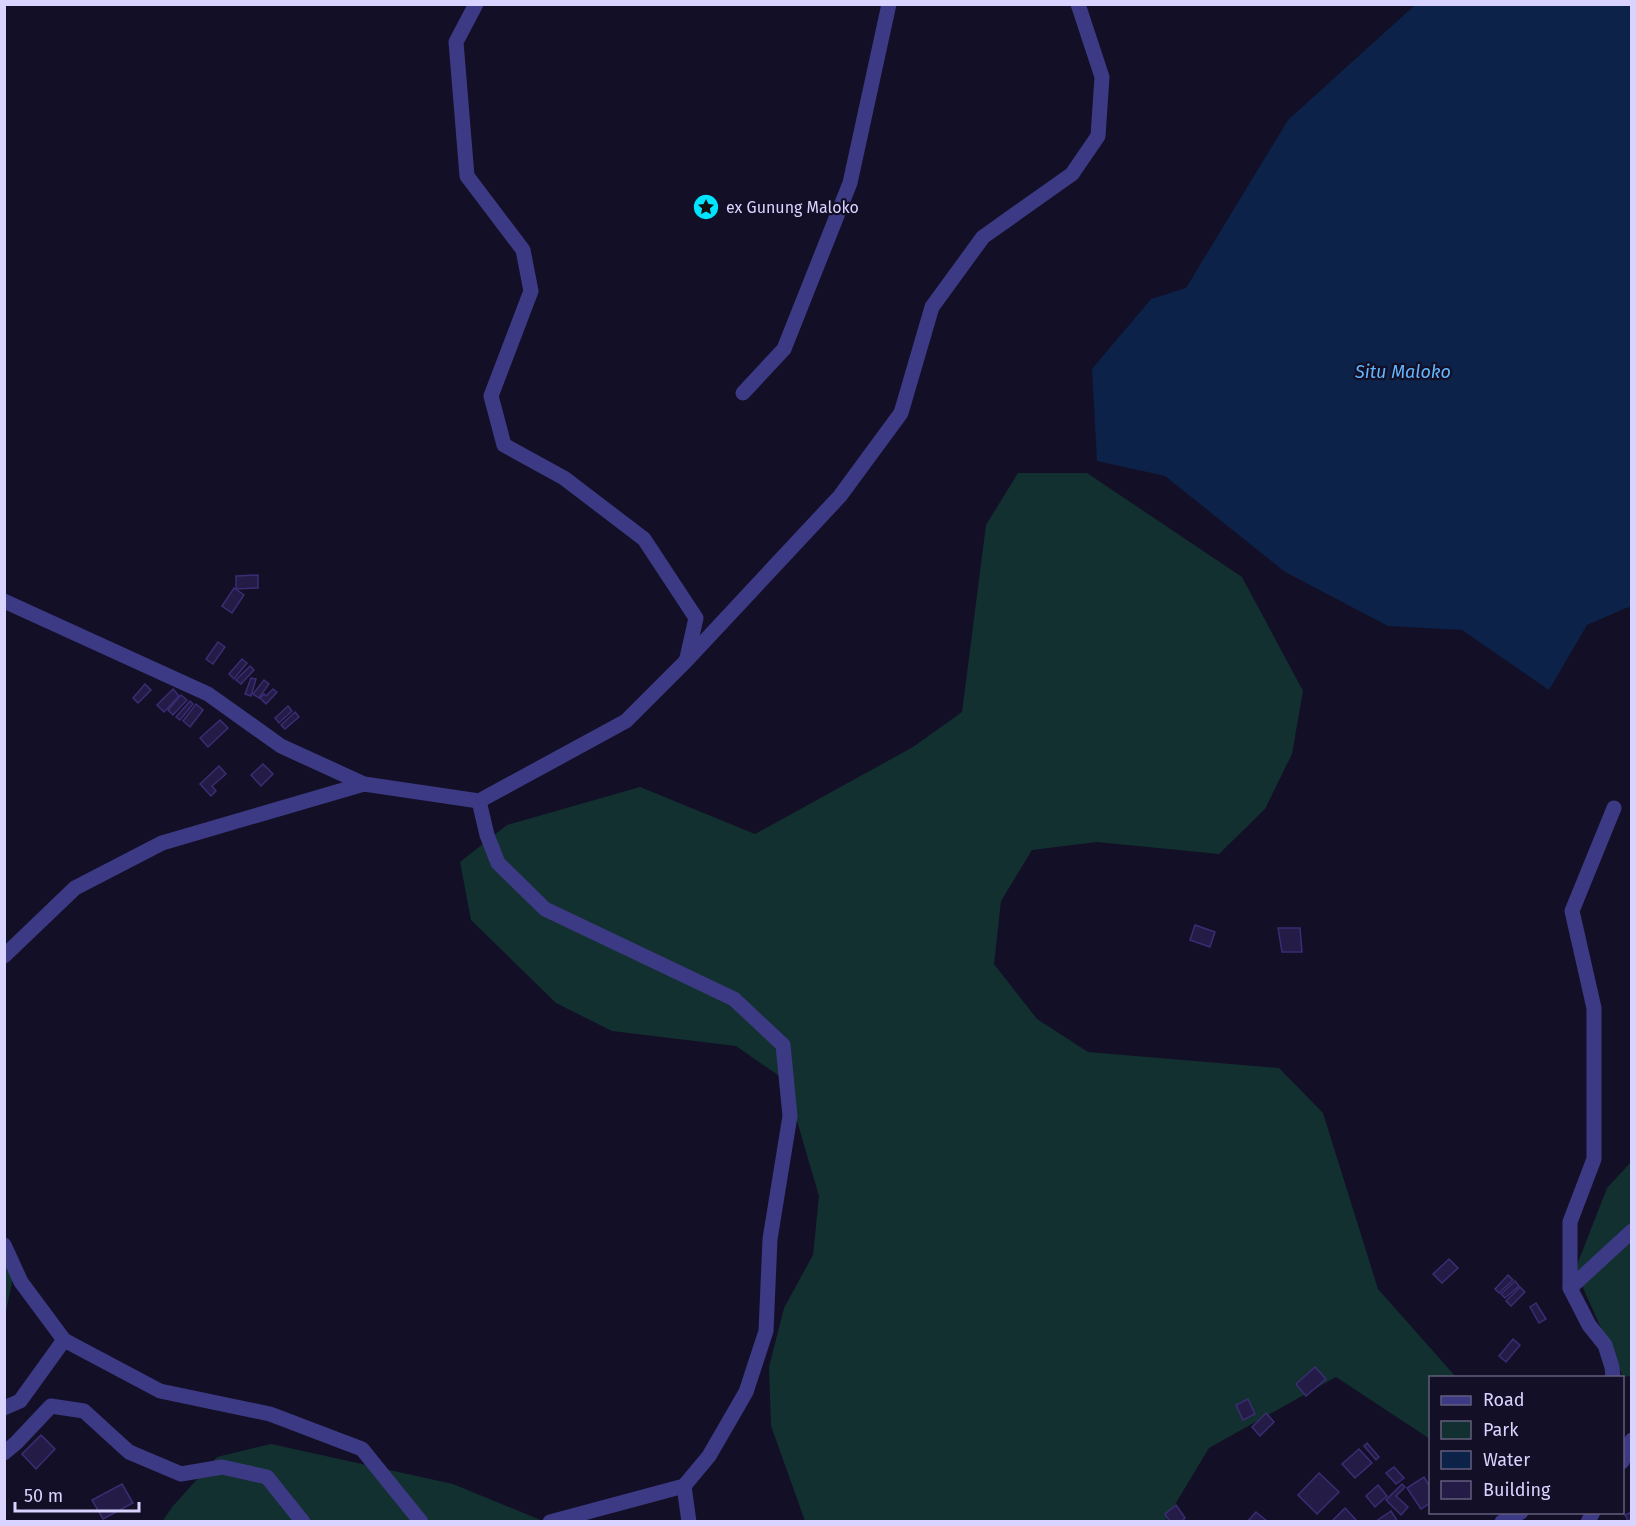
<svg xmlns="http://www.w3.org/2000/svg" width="1636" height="1526" viewBox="0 0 1636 1526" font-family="'Fira Sans',sans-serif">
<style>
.green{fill:#12302f}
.water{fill:#0c2248}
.building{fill:#241b47;stroke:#3b2d73;stroke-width:1.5}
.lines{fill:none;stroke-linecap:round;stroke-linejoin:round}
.minor{stroke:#3d3a85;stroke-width:15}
.labels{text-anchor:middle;stroke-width:4.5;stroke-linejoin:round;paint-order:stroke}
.poi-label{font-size:16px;fill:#d9d4ff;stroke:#130f26;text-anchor:start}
.water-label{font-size:18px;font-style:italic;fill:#62b6ff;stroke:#130f26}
</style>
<rect width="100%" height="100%" fill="#130f26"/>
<g class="green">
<path d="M1018,473H1087L1242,577L1303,691L1292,754L1265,809L1219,854L1097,842L1032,850L1001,901L994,964L1037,1019L1088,1052L1279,1068L1323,1113L1378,1289L1456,1377L1430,1378V1439L1336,1377L1209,1448L1165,1521H805L771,1426L769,1367L784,1308L813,1255L819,1196L785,1080L736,1046L612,1031L556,1003L471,920L460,862L507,825L640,787L755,834L913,747L962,712L986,525Z"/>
<path d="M1631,1162V1376L1623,1377L1575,1270L1607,1188Z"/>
<path d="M5,1249L15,1268L5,1316Z"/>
<path d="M271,1444L453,1484L543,1521L162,1522L173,1506L217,1457Z"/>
</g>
<path class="water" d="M1415,5H1631V606L1587,625L1549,690L1462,630L1388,626L1285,572L1165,476L1097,461L1092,369L1151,299L1186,288L1288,120Z"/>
<g class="building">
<path d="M258,575V588L236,589V576Z"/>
<path d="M234,588L244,595L232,613L222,606Z"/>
<path d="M218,642L225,647L213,664L206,659Z"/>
<path d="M242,659L247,663L234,679L229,674Z"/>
<path d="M250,666L254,670L241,684L236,680Z"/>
<path d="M251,678L256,679L251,696L245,694Z"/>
<path d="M264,680L269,684L259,698L253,694Z"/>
<path d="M145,684L151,690L138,703L133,698Z"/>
<path d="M173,689L179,696L164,712L157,705Z"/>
<path d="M273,689L277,692L266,704L260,698L264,694L266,696Z"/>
<path d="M181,695L187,700L173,715L168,710Z"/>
<path d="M190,701L193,704L180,720L176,717Z"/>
<path d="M196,704L203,710L190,727L183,721Z"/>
<path d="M288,706L292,711L279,723L275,718Z"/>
<path d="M295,712L299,717L285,729L281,725Z"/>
<path d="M220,720L228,728L208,747L200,738Z"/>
<path d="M263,764L273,774L261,786L251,775Z"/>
<path d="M219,766L226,774L212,786L216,791L211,796L200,784Z"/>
<path d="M1195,925L1215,932L1210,947L1190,940Z"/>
<path d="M1278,928H1300L1302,952H1282Z"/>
<path d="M1449,1259L1458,1268L1442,1283L1433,1274Z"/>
<path d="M1508,1275L1513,1280L1499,1293L1495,1289Z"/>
<path d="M1515,1281L1519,1286L1505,1298L1501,1294Z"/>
<path d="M1520,1287L1525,1292L1511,1306L1506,1301Z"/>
<path d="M1536,1303L1546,1319L1539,1323L1530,1307Z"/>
<path d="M1513,1339L1520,1345L1506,1362L1499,1356Z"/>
<path d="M1315,1367L1326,1379L1306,1396L1296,1384Z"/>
<path d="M1248,1399L1255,1414L1243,1420L1236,1405Z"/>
<path d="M1266,1413L1274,1422L1260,1436L1252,1427Z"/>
<path d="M41,1435L55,1449L36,1469L22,1454Z"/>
<path d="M1367,1443L1379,1457L1376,1460L1364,1446Z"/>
<path d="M1359,1449L1372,1463L1355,1478L1342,1464Z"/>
<path d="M1394,1467L1404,1478L1396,1484L1386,1473Z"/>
<path d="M1319,1473L1339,1492L1317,1514L1298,1495Z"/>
<path d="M1424,1477L1430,1487V1503L1421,1509L1407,1488Z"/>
<path d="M122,1484L133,1503L103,1519L92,1500Z"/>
<path d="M1402,1484L1405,1487L1396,1496L1408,1507L1401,1515L1386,1500Z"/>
<path d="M1378,1485L1387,1496L1375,1507L1366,1496Z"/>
<path d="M1176,1505L1185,1518L1181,1522H1170L1165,1514Z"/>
<path d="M1345,1508L1358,1522H1331Z"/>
<path d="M1391,1511L1398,1522H1375Z"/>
<path d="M1256,1512L1267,1521V1522H1247Z"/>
<path d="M1632,1512V1519L1628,1521L1625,1515Z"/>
</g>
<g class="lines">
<g class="minor">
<path d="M476,4L456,42L467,176L523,250L531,291L491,396L504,445L564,478L644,539L696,618L687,658"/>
<path d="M743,393L784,349L850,183L889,4"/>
<path d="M4,601L208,694L281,746L364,784L479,801L626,721L686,661L840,496L901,413L932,307L983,237L1072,174L1098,136L1102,77L1078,4"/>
<path d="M479,801L487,835L498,863L545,909L734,999L783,1045L790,1116L770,1239L766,1331L746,1392L709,1456L684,1486L550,1522"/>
<path d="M4,956L75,888L162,843L364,784"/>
<path d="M4,1245L21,1282L64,1340L160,1391L270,1414L362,1449L421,1522"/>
<path d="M1570,1288L1632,1231"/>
<path d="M1613,1378L1612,1367L1605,1345L1589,1325L1570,1288V1222L1594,1159V1008L1572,911L1614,808"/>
<path d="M4,1408L20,1401L64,1340"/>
<path d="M4,1453L16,1443L51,1406L84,1411L129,1452L181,1474L222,1467L267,1477L303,1522"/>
<path d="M1622,1462L1632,1440"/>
<path d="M684,1486L689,1522"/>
<path d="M1502,1522L1521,1512"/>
<path d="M1588,1522L1593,1512"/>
</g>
</g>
<defs>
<g id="sight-disc" transform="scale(1.35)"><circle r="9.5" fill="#00e5ff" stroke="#130f26"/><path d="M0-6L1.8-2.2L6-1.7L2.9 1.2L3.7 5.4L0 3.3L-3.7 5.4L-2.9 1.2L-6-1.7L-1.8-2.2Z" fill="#111"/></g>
</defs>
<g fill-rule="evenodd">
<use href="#sight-disc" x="706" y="207"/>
</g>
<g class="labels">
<g class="poi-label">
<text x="726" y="213">ex Gunung Maloko</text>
</g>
<g class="water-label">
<text x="1403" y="378">Situ Maloko</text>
</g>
</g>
<rect width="1636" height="1526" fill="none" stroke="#d9d4ff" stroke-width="12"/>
<rect x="1429" y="1376" width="195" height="138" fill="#130f26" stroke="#625e7d" stroke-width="1.5"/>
<rect x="1441" y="1396" width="30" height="9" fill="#3d3a85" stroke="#625e7d" stroke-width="1.5"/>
<text x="1483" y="1406" font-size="18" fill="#d9d4ff">Road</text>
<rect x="1441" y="1421" width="30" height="18" fill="#12302f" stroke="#625e7d" stroke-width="1.5"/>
<text x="1483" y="1436" font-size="18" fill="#d9d4ff">Park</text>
<rect x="1441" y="1451" width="30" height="18" fill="#0c2248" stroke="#625e7d" stroke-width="1.5"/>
<text x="1483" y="1466" font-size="18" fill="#d9d4ff">Water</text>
<rect x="1441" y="1481" width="30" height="18" fill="#241b47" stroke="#625e7d" stroke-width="1.5"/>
<text x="1483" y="1496" font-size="18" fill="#d9d4ff">Building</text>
<path d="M15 1502v9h124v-9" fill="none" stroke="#d9d4ff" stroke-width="3"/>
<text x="24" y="1502" font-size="18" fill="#d9d4ff" stroke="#130f26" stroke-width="4.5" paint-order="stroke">50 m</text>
</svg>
